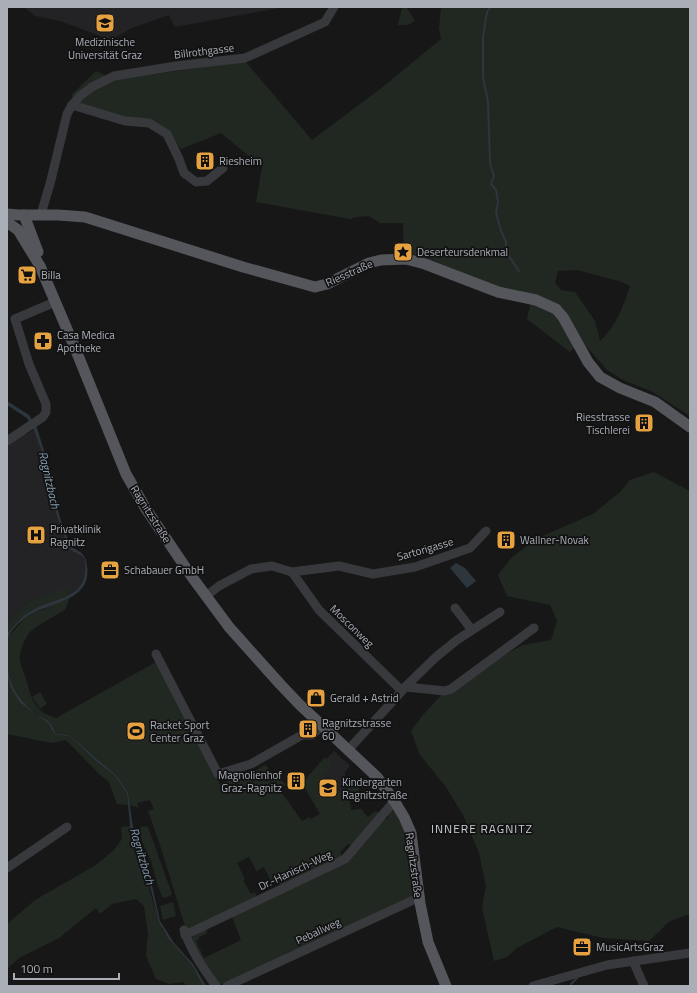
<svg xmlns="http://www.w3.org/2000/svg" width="697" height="993" viewBox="0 0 697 993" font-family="'Titillium Web',sans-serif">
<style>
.built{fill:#232325}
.green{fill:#212821;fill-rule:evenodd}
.water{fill:#2d363c}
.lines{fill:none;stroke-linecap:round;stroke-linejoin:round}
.stream{stroke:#2d363c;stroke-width:2}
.minor{stroke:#38393d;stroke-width:9}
.major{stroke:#54565c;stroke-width:11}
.labels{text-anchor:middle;stroke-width:3.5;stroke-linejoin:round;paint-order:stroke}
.poi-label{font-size:11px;fill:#aaafb7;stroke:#121213;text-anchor:start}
.street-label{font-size:11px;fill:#aaafb7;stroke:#121213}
.water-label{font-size:12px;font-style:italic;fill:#839eb0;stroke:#121213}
.neighbourhood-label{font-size:12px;letter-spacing:1px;fill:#cacdd4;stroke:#121213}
</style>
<rect width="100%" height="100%" fill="#171718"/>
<g class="built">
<path d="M24,7H285L175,27L169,15L132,28L111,40L60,21L35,16Z"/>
<path d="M35,429L50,475V487L59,521L70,548L84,556L87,574L83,584L69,596L64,589L29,601L7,623V446L26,433L27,434Z"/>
<path d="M334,751L350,766L345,772V796L306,781Z"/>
</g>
<g class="green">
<path d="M403,7H406L415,21L408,25H398L401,11Z"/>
<path d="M441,7H690V416L651,391L625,381L607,370L548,302L487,283L432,260L407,254L404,251L403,223H380L369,216L357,217L350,219L256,202L262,167L221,133L181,149L164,130L81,105L71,95L96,71L115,80L245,61L312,140L384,86L441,39L439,28ZM577,270L622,282L630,286C624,305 615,328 600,341L595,321L575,292L561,290L555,283L558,271Z"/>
<path d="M531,302L557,315L575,346L570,352L527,319Z"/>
<path d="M654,472L690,491V914L670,921L649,941L603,938L557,927L517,948L507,957L494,961L482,908L486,886L479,853L463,815L446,787L420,755L411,731L422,716L445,691L477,674L508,653L523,645L551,640L557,621L550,605L507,596L498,575L512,557L538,538L593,514L620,492L630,480Z"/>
<path d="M65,588L69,595L30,611L7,634V623L29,601Z"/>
<path d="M70,598L65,610C59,613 33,628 29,633C25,639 19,651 20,659C20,664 23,671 25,676C31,696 33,712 56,718L156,662L218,774L219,784L244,776L266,765L274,778L278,776L286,785L279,789L302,821L309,817L311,819L320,814L302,783L325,757L332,765L324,775L345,796L348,786H359V793L349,795L351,810L362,809L367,817L376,811L379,813L353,846L348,844L340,852L343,857L284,886L279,884L278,880L272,883L264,867L258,870L257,872L249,857L237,863L245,879L243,880L251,894L255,892L257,897L190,929L185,926L161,848L148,811L154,809L150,800L137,803L139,808L130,805L128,792L115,774L98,760L71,736L55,733L49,722L22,703L12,687L8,669L7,642L9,636L23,620L31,614Z"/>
<path d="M7,674L11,688L20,703L48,723L54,734L71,737L97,762L114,775L127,793L128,805L117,804L109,782L99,774L66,740L51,743L7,734Z"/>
<path d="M40,692L47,704L40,709L32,697Z"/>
<path d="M394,810C409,826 410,873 413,895L408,899L220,985L191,942L193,936L208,928L206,934L199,937V939L196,941L204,958L241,940L232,917L333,868L381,821L388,818L389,813Z"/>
<path d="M131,826V836L141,858L153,902L163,931L192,965L203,986H187L183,982L169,984L156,979L146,956L148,934L144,906L136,899L112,904L100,914L96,908L59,938L19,958L7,969V924L35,900L96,865L114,850L122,839L121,827Z"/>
<path d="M144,826L148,827L172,894L170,896L163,898C157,886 155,874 151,861C147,851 139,839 140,828Z"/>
<path d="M173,902L176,916L163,920L160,906Z"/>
</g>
<g class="water">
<path d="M7,401L29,415L37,428L52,476L51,486L61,521L71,547C81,552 86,554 87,566C92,599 55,602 33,613C26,616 12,628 9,636C6,642 7,662 8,669C10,687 20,702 34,712C38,716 45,718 49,722C52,725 53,729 55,733L71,736L98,760L115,774L128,792L134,835L150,877L160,921L174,943L193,964L206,986H203L192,965L168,938L159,922L148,878L141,858L131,836L127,793L114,775L97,762L71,737L54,734L48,723L20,703L11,688L7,674V634C14,627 20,618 29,612C55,596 93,600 84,557L69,549L67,544L57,516L49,488V476L47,466L34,430L27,418L7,405Z"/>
<path d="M456,563L465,568L476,581L467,588L450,568Z"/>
</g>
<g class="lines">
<g class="stream">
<path d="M491,7L487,12L483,37V77L488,102L490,164L494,176L491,184L496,190L498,202L496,213L501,231L506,242V252L519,271"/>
<path d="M571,984L578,977"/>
</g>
<g class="minor">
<path d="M72,105L125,121L149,123L167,134L179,159L184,173L196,182L207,181L223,168"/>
<path d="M41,214L50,184L67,114L72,105L80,96L92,87L114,76L176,66L245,58L325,22L334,7"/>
<path d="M7,441L43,417L46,412V404L29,364L15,319L55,302"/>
<path d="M292,572L319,610L402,691L349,749"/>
<path d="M206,596L219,586L251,569L272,566L292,572L339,566L373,574L415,567L470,548L486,531"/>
<path d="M455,608L472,630"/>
<path d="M156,654L218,774L251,764L302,735H312L322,726"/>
<path d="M406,687L445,691L451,689L534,628"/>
<path d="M403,689L436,657L457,640L500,612"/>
<path d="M7,868L67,827"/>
<path d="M184,930C191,951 203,968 216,986"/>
<path d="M185,935L345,859L391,805L395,802"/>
<path d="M633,961L644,986"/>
<path d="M227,986L420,897"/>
<path d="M533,986L607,965L690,953"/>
</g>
<g class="major">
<path d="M7,214L19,215H58L85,217L243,267L315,287L327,284L369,263L381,260L406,259L425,264L498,292L536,300L547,305L556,309L563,317L588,362L600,377L620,388L655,402L690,427"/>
<path d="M24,215L38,252"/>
<path d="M7,222L18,230L40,266L75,348L126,474L146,509L192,577L229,627L280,684L299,704L377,777L395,802L404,817L411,833L420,903L428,942L446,986"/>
</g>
</g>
<defs>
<g id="university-square" transform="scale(1)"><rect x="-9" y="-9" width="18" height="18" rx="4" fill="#e6a241" stroke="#121213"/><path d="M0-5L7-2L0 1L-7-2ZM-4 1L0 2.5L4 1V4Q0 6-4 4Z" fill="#111"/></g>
<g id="building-square" transform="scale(1)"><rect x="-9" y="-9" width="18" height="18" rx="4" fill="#e6a241" stroke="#121213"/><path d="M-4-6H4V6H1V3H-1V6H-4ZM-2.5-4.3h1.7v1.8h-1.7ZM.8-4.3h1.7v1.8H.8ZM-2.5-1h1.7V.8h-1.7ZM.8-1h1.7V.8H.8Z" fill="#111"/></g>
<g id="sight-square" transform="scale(1)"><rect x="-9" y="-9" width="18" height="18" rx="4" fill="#e6a241" stroke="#121213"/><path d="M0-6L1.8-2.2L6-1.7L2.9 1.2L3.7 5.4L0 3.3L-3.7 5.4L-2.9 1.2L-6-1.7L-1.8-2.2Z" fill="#111"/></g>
<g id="supermarket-square" transform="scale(1)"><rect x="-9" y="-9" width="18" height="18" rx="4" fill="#e6a241" stroke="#121213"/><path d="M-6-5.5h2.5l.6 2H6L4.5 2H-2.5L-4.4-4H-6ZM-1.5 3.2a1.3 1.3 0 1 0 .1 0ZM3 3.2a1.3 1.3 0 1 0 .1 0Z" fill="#111"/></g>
<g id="pharmacy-square" transform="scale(1)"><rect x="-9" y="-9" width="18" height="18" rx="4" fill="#e6a241" stroke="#121213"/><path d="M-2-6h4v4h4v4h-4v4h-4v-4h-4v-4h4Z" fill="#111"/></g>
<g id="hospital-square" transform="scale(1)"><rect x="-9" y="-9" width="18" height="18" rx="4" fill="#e6a241" stroke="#121213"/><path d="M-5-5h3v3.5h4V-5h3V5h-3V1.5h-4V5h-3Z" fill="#111"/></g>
<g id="office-square" transform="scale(1)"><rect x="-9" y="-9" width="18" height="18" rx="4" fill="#e6a241" stroke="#121213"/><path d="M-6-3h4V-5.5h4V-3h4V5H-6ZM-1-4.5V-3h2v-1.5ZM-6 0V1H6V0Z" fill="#111"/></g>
<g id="shop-square" transform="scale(1)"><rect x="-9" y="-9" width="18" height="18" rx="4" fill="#e6a241" stroke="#121213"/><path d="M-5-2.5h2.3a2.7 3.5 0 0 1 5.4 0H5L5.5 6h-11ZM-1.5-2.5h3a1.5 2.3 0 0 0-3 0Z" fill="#111"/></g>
<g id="stadium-square" transform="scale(1)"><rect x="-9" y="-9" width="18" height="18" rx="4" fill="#e6a241" stroke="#121213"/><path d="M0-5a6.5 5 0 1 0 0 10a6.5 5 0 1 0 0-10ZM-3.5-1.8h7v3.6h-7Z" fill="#111"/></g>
<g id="school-square" transform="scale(1)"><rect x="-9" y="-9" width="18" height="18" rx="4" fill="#e6a241" stroke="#121213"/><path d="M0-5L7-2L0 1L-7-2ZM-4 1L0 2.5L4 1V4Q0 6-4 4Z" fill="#111"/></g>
</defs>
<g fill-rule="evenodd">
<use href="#university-square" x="105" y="23"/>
<use href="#building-square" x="205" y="161"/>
<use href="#sight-square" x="403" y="252"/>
<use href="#supermarket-square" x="27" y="275"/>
<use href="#pharmacy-square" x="43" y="341"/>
<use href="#building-square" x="644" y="423"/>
<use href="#hospital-square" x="36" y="535"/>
<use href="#building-square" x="506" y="540"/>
<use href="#office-square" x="110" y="570"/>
<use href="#shop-square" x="316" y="698"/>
<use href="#building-square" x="308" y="729"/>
<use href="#stadium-square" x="136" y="731"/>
<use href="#building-square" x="296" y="781"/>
<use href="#school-square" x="328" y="788"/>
<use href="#office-square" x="582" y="947"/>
</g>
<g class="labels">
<g class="poi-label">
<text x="105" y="46" text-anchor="middle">Medizinische<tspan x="105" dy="13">Universität Graz</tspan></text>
<text x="219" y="165">Riesheim</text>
<text x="417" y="256">Deserteursdenkmal</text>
<text x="41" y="279">Billa</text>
<text x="57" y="339">Casa Medica<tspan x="57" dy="13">Apotheke</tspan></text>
<text x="630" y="421" text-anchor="end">Riesstrasse<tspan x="630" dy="13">Tischlerei</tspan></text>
<text x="50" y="533">Privatklinik<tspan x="50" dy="13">Ragnitz</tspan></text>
<text x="520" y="544">Wallner-Novak</text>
<text x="124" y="574">Schabauer GmbH</text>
<text x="330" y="702">Gerald + Astrid</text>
<text x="322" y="727">Ragnitzstrasse<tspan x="322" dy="13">60</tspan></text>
<text x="150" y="729">Racket Sport<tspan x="150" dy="13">Center Graz</tspan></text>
<text x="282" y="779" text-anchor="end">Magnolienhof<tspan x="282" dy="13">Graz-Ragnitz</tspan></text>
<text x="342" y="786">Kindergarten<tspan x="342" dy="13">Ragnitzstraße</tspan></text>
<text x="596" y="951">MusicArtsGraz</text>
</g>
<g class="street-label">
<text transform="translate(204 51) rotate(-7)" y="4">Billrothgasse</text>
<text transform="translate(349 273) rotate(-24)" y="4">Riesstraße</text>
<text transform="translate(151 514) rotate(58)" y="4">Ragnitzstraße</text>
<text transform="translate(425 549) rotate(-16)" y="4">Sartorigasse</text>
<text transform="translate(352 626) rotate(44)" y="4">Mosconweg</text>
<text transform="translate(414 865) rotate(82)" y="4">Ragnitzstraße</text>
<text transform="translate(295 870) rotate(-25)" y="4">Dr.-Hanisch-Weg</text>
<text transform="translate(318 931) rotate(-25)" y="4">Peballweg</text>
</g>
<g class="water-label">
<text transform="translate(49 480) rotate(77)" y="4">Ragnitzbach</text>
<text transform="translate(142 856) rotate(73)" y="4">Ragnitzbach</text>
</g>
<g class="neighbourhood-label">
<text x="482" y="833">INNERE RAGNITZ</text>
</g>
</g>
<rect width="697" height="993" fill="none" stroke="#aaafb7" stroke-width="16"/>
<path d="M14 973v6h105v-6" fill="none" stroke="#aaafb7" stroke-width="2"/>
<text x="20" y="973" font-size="12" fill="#aaafb7" stroke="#121213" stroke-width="3" paint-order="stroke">100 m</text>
</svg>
